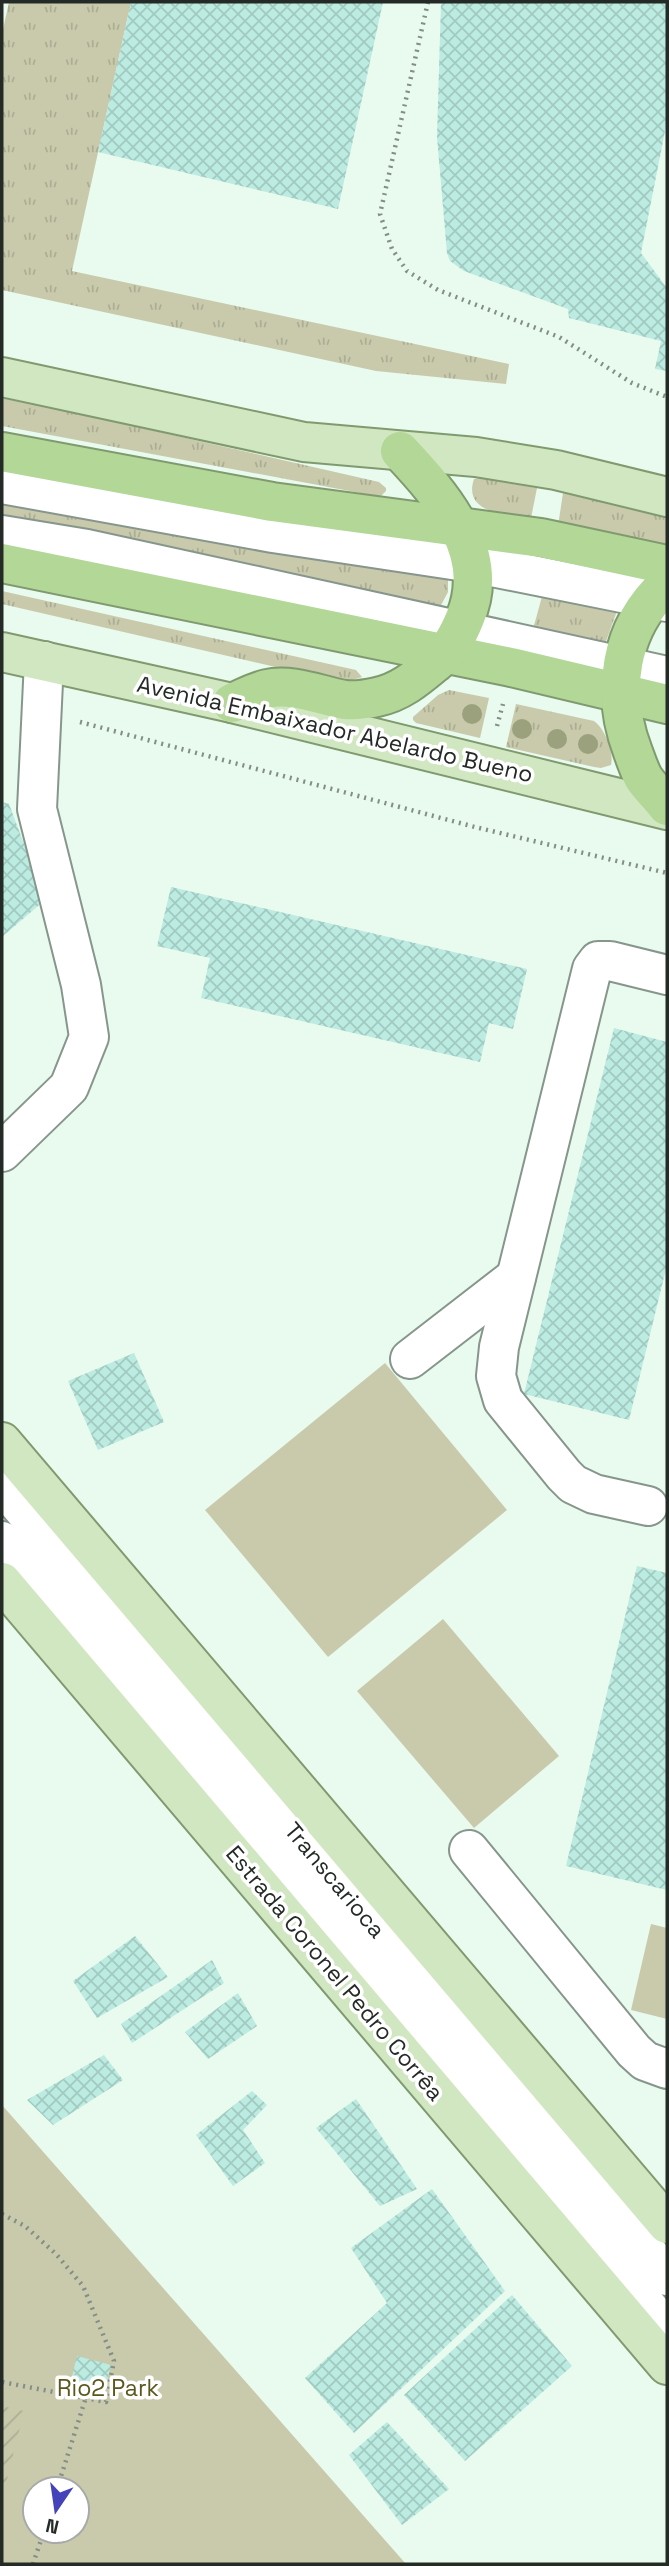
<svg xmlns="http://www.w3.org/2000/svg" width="669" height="2566" viewBox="0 0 669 2566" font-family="'Space Grotesk',sans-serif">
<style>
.grass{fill:url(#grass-tufts)}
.park{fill:#c9caac;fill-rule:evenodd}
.garden{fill:url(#garden-furrows)}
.building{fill:url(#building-cross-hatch)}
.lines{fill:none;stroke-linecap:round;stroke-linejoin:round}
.minor-casing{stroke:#87968c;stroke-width:42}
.major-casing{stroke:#809a6f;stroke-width:42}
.highway-casing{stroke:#809a6f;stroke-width:42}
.path{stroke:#838e87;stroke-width:4.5;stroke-dasharray:2 5;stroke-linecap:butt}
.minor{stroke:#fff;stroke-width:38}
.major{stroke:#d1e7c1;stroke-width:38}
.highway{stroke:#b2d797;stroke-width:38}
.tree{fill:#9aa17c}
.labels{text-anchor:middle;stroke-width:7;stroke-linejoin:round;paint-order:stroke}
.street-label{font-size:23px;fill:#242a26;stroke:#fff}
.park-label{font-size:23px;fill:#5a591d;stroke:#fff}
</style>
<defs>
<pattern id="grass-tufts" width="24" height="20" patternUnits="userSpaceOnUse" patternTransform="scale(1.75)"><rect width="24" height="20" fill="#c9caac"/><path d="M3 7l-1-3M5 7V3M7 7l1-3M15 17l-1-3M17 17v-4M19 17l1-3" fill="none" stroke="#acae94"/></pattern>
<pattern id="garden-furrows" width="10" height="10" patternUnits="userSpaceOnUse" patternTransform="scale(1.75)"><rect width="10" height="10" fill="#c9caac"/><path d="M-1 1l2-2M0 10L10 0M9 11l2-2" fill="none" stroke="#acae94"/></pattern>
<pattern id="building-cross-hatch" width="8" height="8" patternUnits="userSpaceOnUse" patternTransform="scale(1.75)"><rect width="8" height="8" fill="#bcebe1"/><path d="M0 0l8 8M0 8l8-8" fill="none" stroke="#a1cac1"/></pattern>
</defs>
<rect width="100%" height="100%" fill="#e9faef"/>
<g class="grass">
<path d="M9,2H131L72,271L509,364L506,384L376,371L2,290V34Z"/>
<path d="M2,396L379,482L386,488V491L381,496L371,495L2,426Z"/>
<path d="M479,478L537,488L531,518C509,515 462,514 474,479Z"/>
<path d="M563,493L667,517V544L558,526Z"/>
<path d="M2,495L448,579V592L439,609L2,527Z"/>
<path d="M544,589L617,611L605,644L532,633Z"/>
<path d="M2,591L356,670L362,677L350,681L323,678L2,604Z"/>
<path d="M449,690L489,698L480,738L416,723L413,720V717L438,695Z"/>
<path d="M516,704L594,721C605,729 614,752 611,765L601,768L594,767L506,747Z"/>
</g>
<g class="park">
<path d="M385,1363L507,1510L328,1657L205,1510Z"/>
<path d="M443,1619L559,1756L474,1828L357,1691Z"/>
<path d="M651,1924L667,1928V2019L631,2010Z"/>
<path d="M2,2105L406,2564H2ZM35,2489H77V2531H35Z"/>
</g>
<path class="garden" d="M2,2406L24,2411L2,2499Z"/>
<g class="building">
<path d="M131,2H383L338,209L98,152Z"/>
<path d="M441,2H667V121L641,253L667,288V371L655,369L661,341L569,318L568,309L464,271L450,261L447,253L437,137Z"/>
<path d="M2,802L9,804L45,900L2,937Z"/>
<path d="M171,887L527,969L513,1029L489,1023L480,1062L201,998L210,958L157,946Z"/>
<path d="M614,1028L667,1042V1265L629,1420L524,1394Z"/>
<path d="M134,1353L164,1422L98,1450L68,1381Z"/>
<path d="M637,1566L667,1573V1890L566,1866Z"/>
<path d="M135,1936L168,1977L97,2018L73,1981Z"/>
<path d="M212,1960L224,1983L132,2043L121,2024Z"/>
<path d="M238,1993L257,2026L208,2059L185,2032Z"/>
<path d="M104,2055L123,2080L53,2125L27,2100Z"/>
<path d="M252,2091L267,2105L243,2130L265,2163L233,2186L196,2135Z"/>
<path d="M356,2099L417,2189L380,2206L316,2128Z"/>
<path d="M432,2189L505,2291L354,2433L305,2378L387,2303L351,2248Z"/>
<path d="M512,2295L572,2366L465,2461L404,2395Z"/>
<path d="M77,2356L111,2365L103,2397L69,2389Z"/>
<path d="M387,2422L449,2489L402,2525L349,2455Z"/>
</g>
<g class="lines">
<g class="minor-casing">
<g id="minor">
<path d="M2,484L273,533L472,563L667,602"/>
<path d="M2,535L87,549L667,676"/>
<path d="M2,1152L69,1087L89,1037L81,985L37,809L44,661"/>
<path d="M410,1359L516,1277"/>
<path d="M2,1484L667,2276"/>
<path d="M648,1506L594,1494L573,1484L564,1475L503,1400L496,1376L499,1347L592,969L598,961H610L667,975"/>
<path d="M2,1541L667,2330"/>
<path d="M469,1850L634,2051L645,2061L667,2069"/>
</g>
</g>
<g class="major-casing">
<g id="major">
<path d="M2,377L304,442L476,457L556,470L667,497"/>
<path d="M2,652L232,703L667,810"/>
<path d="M2,1442L667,2224"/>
<path d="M2,1582L667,2365"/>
</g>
</g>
<g class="highway-casing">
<g id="highway">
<path d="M2,452L272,502L541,538L667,565"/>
<path d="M2,563L511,667L667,704"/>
<path d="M667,584C619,628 610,692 633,752C636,760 639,769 643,777C649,787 660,796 667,806"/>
<path d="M232,703C244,698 255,692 267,689C292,683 321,696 345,700C355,701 368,699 377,697C401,692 418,677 436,662C450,651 458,635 465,618C493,553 442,496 400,451"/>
</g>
</g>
<g class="path">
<path d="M428,2L380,214L392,249L407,271L438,290L559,337L632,383L667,397"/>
<path d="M80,722L475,827L667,873"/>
<path d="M497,726L503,704"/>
<path d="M2,2214L25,2226L56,2254L83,2286L114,2361L106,2402L2,2382"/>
<path d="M57,2489L86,2397"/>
<path d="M33,2564L44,2531"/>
</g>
<use href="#minor" class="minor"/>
<use href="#major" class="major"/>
<use href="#highway" class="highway"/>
</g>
<g class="tree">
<circle cx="472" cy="714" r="10"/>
<circle cx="522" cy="729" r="10"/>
<circle cx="557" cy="739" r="10"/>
<circle cx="588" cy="744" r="10"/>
</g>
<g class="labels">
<g class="street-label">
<text transform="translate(335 729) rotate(13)" y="8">Avenida Embaixador Abelardo Bueno</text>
<text transform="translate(335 1880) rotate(50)" y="8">Transcarioca</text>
<text transform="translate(335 1973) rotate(50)" y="8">Estrada Coronel Pedro Corrêa</text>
</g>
<g class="park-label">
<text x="108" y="2396">Rio2 Park</text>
</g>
</g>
<rect width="669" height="2566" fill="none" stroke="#242a26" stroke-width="7"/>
<g transform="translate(56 2510) rotate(193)"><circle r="33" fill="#ffffff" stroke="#a7aaa8" stroke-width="2"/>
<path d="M0-5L12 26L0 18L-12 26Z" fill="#4443b9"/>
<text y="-10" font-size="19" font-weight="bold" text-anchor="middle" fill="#242a26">N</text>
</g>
</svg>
